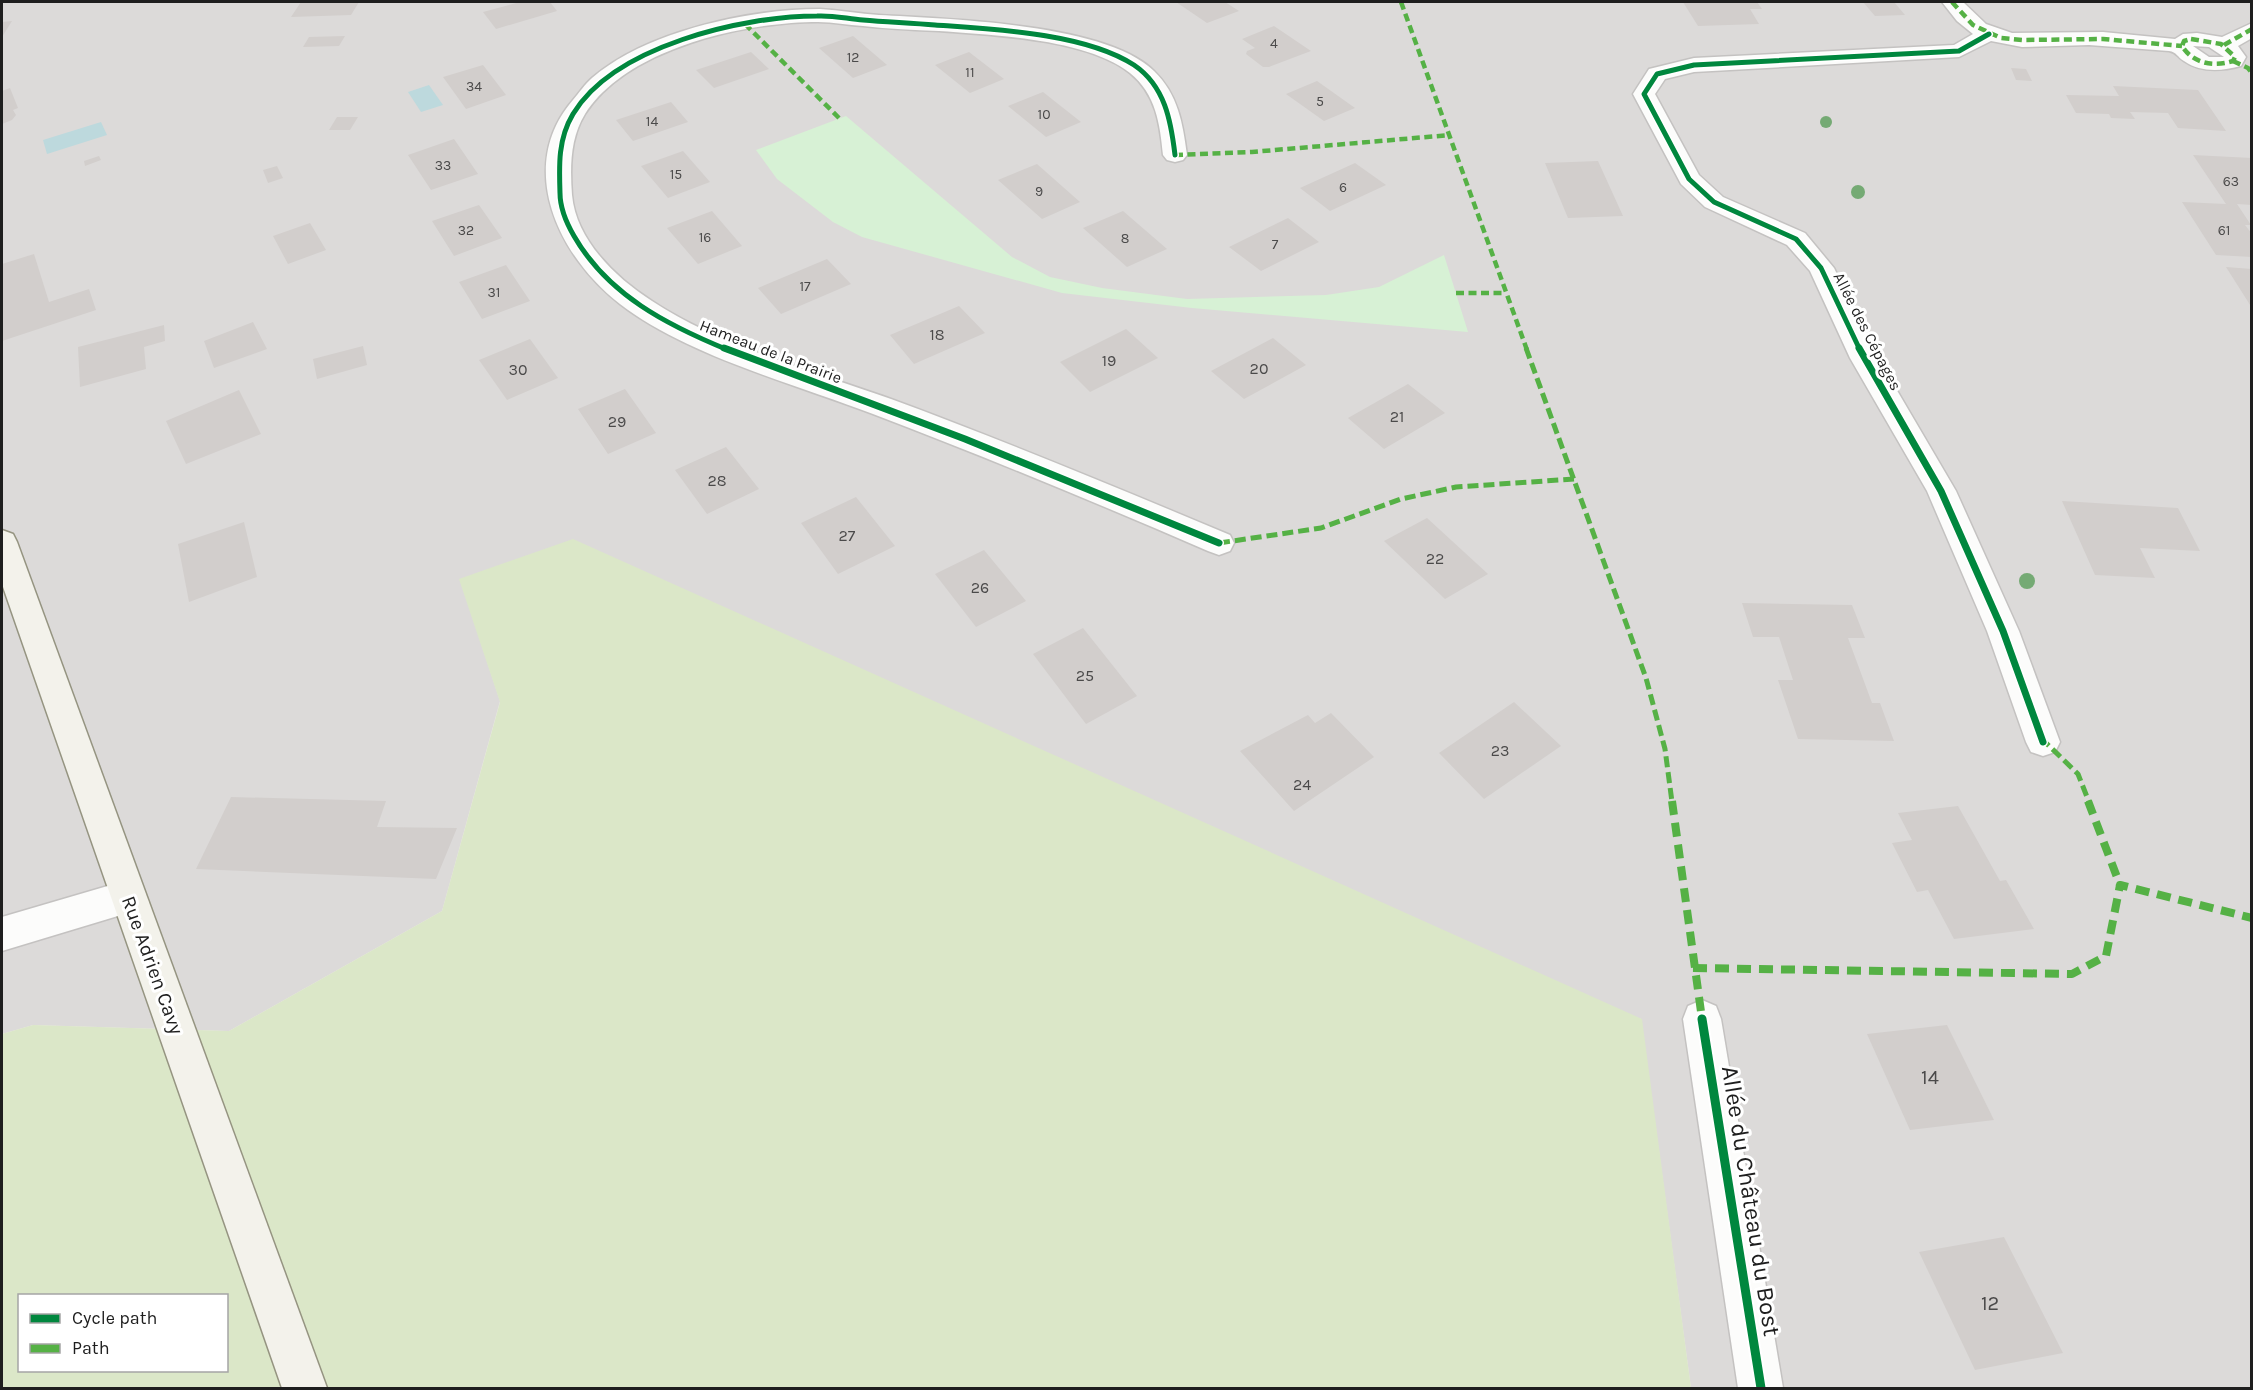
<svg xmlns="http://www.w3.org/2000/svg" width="2253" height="1390" viewBox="0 0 2253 1390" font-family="Karla,sans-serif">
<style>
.residential{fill:#dcdad9}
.grass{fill:#dbe7c8;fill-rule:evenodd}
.park{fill:#d7f1d5}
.water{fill:#bdd9dd}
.building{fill:#d2cecc}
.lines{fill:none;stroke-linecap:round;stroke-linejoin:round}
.street-casing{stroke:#c4c2c1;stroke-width:3}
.secondary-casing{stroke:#959481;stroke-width:3}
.street{fill:#fcfcfb;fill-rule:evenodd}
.secondary{fill:#f3f2eb;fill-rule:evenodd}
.quiet-far2{stroke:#55b145;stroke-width:4.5;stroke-dasharray:8 4.5;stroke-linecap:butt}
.quiet-far1{stroke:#55b145;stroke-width:5;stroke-dasharray:11 5;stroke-linecap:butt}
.quiet{stroke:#55b145;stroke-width:8;stroke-dasharray:14 8;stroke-linecap:butt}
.cycleway-far2-casing{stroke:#fff;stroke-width:8}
.cycleway-far1-casing{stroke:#fff;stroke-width:10}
.cycleway-casing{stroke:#fff;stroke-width:13}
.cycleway-far2{stroke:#00873e;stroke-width:5}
.cycleway-far1{stroke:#00873e;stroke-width:7}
.cycleway{stroke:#00873e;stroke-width:9}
.tree{fill:#75aa74}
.labels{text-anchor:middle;stroke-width:6;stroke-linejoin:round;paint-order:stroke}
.far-number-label{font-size:14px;fill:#4b4a4a}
.far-street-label{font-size:16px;fill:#1e1e1e;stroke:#fff}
.number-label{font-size:16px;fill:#4b4a4a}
.street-label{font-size:20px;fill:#1e1e1e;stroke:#fff}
.near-number-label{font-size:20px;fill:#4b4a4a}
.near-street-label{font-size:24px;fill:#1e1e1e;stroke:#fff}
</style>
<rect width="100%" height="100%" fill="#edeae7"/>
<path class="residential" d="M2,2H2251V1388H1691L1641,1019L460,579L500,701L442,911L229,1031L33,1025L2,1034Z"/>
<path class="grass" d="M573,539L1642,1019L1691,1388H2V1034L33,1025L229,1031L442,911L500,702L459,579ZM20,1296H226V1370H20Z"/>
<path class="park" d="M846,116L1012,257L1050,277L1102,288L1187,299L1326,295L1379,287L1444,255L1468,332L1192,308L1062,293L862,237L833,222L777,179L756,150Z"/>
<g class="water">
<path d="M429,85L443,105L421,112L408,92Z"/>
<path d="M101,122L107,135L47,154L43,140Z"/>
</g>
<g class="building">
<path d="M301,2H359L351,15L291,17Z"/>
<path d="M520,2H550L557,11L496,29L483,12Z"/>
<path d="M1176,2H1225L1239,11L1207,23Z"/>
<path d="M1683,2H1757L1762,9H1750L1759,24L1698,26Z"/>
<path d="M1863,2H1894L1905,15L1875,16Z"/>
<path d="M12,21L2,37V22Z"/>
<path d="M1274,26L1311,51L1269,67H1263L1246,54L1247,51L1255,48L1242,39Z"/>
<path d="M345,36L339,46L303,47L309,37Z"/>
<path d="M853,36L887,65L853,78L819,48Z"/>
<path d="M751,52L769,69L714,88L696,70Z"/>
<path d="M969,52L1004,79L970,93L935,65Z"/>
<path d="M483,65L506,95L466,109L443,77Z"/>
<path d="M2011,68L2026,69L2032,81L2016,80Z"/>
<path d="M1317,81L1355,108L1324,121L1286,94Z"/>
<path d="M2113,86L2198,90L2226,131L2178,128L2168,113L2130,112L2135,119L2111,118L2109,114L2076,113L2066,95L2119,96Z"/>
<path d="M10,88L18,108L13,110L16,115L12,120L2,124V91Z"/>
<path d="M1043,92L1081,122L1046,137L1008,106Z"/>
<path d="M671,102L688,122L633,141L616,120Z"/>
<path d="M337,117H358L350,130H329Z"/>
<path d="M454,139L478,174L431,190L408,155Z"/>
<path d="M683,151L710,182L668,198L641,166Z"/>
<path d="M2193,155L2252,158V205L2237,204L2251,225H2245L2252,234V257L2216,255L2182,202L2226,204Z"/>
<path d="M99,156L101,160L85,166L84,161Z"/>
<path d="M1598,161L1623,216L1568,218L1545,163Z"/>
<path d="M1355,163L1386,185L1330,211L1300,188Z"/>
<path d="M1037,164L1080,202L1042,219L998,180Z"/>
<path d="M277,166L283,178L268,183L263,170Z"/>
<path d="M479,205L502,238L454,256L432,221Z"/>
<path d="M712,211L742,246L698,264L667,228Z"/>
<path d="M1123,211L1167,249L1127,267L1083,228Z"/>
<path d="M1288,218L1319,242L1261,271L1229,247Z"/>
<path d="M310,223L326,250L288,264L273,236Z"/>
<path d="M34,254L49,302L89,289L96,310L2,341V264Z"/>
<path d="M827,259L851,284L781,314L758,288Z"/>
<path d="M506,265L530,301L482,319L459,282Z"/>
<path d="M2226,267L2252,269V308Z"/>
<path d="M959,306L985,333L914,364L890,335Z"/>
<path d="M253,322L267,349L214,368L204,341Z"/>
<path d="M164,325L165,341L144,347L146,369L80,387L78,347Z"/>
<path d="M1126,329L1158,358L1090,392L1060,362Z"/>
<path d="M1273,338L1306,365L1244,399L1211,371Z"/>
<path d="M530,339L558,378L507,400L479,360Z"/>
<path d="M363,346L367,365L317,379L313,359Z"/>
<path d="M1408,384L1445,413L1384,449L1348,418Z"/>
<path d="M625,389L656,433L608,454L578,409Z"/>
<path d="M239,390L261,434L186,464L166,421Z"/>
<path d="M726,447L759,489L707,514L675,470Z"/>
<path d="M856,497L895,546L838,574L801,523Z"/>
<path d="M2062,501L2178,508L2200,551L2140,548L2155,578L2095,575Z"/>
<path d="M1427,518L1488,574L1445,599L1384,541Z"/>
<path d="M244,522L257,577L189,602L178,544Z"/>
<path d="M984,550L1026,601L976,627L935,574Z"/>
<path d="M1742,603L1852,605L1865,638H1848L1872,703H1880L1894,741L1798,739L1778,680H1793L1779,637H1753Z"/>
<path d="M1083,628L1137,696L1086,724L1033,654Z"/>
<path d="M1514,702L1561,746L1484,799L1439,753Z"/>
<path d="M1331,713L1374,757L1294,811L1240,751L1308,715L1315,723Z"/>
<path d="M231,797L386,801L377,827L457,828L436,879L196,869Z"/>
<path d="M1958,806L2000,881L2006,880L2034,929L1954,939L1928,890L1917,892L1892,843L1912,840L1898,813Z"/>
<path d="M1947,1025L1994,1120L1910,1130L1867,1034Z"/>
<path d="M2004,1237L2063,1353L1975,1370L1919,1252Z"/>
</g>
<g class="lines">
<g class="street-casing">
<g id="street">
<path d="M1942,2H1963L1986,24L2012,33L2103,32L2175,39L2183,34L2197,33L2222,37L2252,23V38L2238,46L2246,57L2241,66C2222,71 2201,73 2184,61C2177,57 2177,52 2169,51L2089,45L2022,47L1991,41L1959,57L1694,72L1665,79L1655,94L1699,175L1723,197L1805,233L1834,268L1878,358L1956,491L2019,631L2060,742L2055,752L2043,756L2031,752L2026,742L1987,631L1927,491L1850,358L1810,271L1787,245L1705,207L1681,184L1633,94L1649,69L1694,58L1954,45L1973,34L1957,21ZM2193,46L2209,47L2224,57H2209Z"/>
<path d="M820,9C840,10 860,14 879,15C948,19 1106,23 1154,71C1178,94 1183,124 1187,155L1183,160L1175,162L1167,160L1163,155C1160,124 1156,94 1130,73C1087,39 993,35 939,31C914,30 889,29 863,26C848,25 833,22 818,22C745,22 627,48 585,114C570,138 570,168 572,195C576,240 616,278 652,301C718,345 815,372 891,399C1005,441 1118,488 1230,535L1234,543L1230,551L1219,555L1208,551C1097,503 986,457 873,414C794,384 686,355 620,304C559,257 515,167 573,100C579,93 585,84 592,78C646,31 750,9 820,9Z"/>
<path d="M128,880L141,885L146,897L141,909L2,951V917Z"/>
<path d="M1702,1000L1716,1006L1721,1019L1783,1388H1738L1683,1019L1688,1006Z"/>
</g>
</g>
<g class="secondary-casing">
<path id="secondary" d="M2,530L13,534L17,542L327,1388H282L2,584Z"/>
</g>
<use href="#street" class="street"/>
<use href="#secondary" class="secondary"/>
<g class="quiet-far2">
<path d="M1401,2L1527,350"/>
<path d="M1952,2L1973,25L2001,38L2022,40L2103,39L2182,46"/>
<path d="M745,24L839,118"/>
<path d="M2191,39L2221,44L2235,57L2233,61C2214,67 2193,64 2182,46L2184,41Z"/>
<path d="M2224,45L2252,29"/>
<path d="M2233,61L2248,68L2252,73"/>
<path d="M1175,155L1252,152L1450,135"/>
<path d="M1456,293H1506"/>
</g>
<g class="quiet-far1">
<path d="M1526,348L1646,678L1665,749L1672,802"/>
<path d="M1219,543L1321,528L1401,499L1456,487L1574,479"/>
<path d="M2041,738L2078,774L2089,802"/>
</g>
<g class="quiet">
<path d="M1672,801L1702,1019"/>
<path d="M2088,801L2120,885"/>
<path d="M1693,968L2072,974L2106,956L2120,885L2252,918"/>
</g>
<g class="cycleway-far2-casing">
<g id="cycleway-far2">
<path d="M728,350C667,325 608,295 574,236C567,224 560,208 560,193C559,165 558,139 573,114C614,46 743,16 817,16C833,15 848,19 863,20C887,22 911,23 935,25C993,29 1085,33 1134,65C1165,86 1171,121 1175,155"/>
<path d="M1860,350L1821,268L1796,239L1714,202L1689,179L1644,94L1657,74L1694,65L1959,51L1989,34"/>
</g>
</g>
<g class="cycleway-far1-casing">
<g id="cycleway-far1">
<path d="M724,348L965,439L1219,543"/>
<path d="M1859,348L1941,491L2003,631L2043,742"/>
</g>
</g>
<g class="cycleway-casing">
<path id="cycleway" d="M1702,1019L1761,1388"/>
</g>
<use href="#cycleway-far2" class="cycleway-far2"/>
<use href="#cycleway-far1" class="cycleway-far1"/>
<use href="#cycleway" class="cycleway"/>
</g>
<g class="tree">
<circle cx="1826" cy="122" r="6"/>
<circle cx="1858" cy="192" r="7"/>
<circle cx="2027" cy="581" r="8"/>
</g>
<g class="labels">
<g class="far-number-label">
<text x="1274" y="48">4</text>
<text x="853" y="62">12</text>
<text x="970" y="77">11</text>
<text x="474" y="91">34</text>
<text x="1320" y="106">5</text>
<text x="1044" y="119">10</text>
<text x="652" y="126">14</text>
<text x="443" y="170">33</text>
<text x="676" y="179">15</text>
<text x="2231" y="186">63</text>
<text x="1343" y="192">6</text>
<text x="1039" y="196">9</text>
<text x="466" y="235">32</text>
<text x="2224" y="235">61</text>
<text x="705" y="242">16</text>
<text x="1125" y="243">8</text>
<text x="1275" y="249">7</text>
<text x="805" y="291">17</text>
<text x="494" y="297">31</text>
</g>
<g class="far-street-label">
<text transform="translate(1868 331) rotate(63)" y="6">Allée des Cépages</text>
<text transform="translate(771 351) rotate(21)" y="6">Hameau de la Prairie</text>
</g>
<g class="number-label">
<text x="937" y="340">18</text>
<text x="1109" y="366">19</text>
<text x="1259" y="374">20</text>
<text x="518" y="375">30</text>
<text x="1397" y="422">21</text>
<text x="617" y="427">29</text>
<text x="717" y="486">28</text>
<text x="847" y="541">27</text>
<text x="1435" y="564">22</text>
<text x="980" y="593">26</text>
<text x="1085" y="681">25</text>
<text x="1500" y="756">23</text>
<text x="1302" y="790">24</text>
</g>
<g class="street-label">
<text transform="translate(153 965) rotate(70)" y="7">Rue Adrien Cavy</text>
</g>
<g class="near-number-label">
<text x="1930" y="1084">14</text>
<text x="1990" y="1310">12</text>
</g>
<g class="near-street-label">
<text transform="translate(1751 1201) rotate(81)" y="8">Allée du Château du Bost</text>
</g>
</g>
<rect width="2253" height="1390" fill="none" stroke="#1e1e1e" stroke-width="6"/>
<rect x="18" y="1294" width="210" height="78" fill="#ffffff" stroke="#a5a5a5" stroke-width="1.5"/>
<rect x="30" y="1314" width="30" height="9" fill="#00873e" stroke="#a5a5a5" stroke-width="1.5"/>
<text x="72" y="1324" font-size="18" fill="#1e1e1e">Cycle path</text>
<rect x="30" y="1344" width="30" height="9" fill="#55b145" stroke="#a5a5a5" stroke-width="1.5"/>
<text x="72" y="1354" font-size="18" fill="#1e1e1e">Path</text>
</svg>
